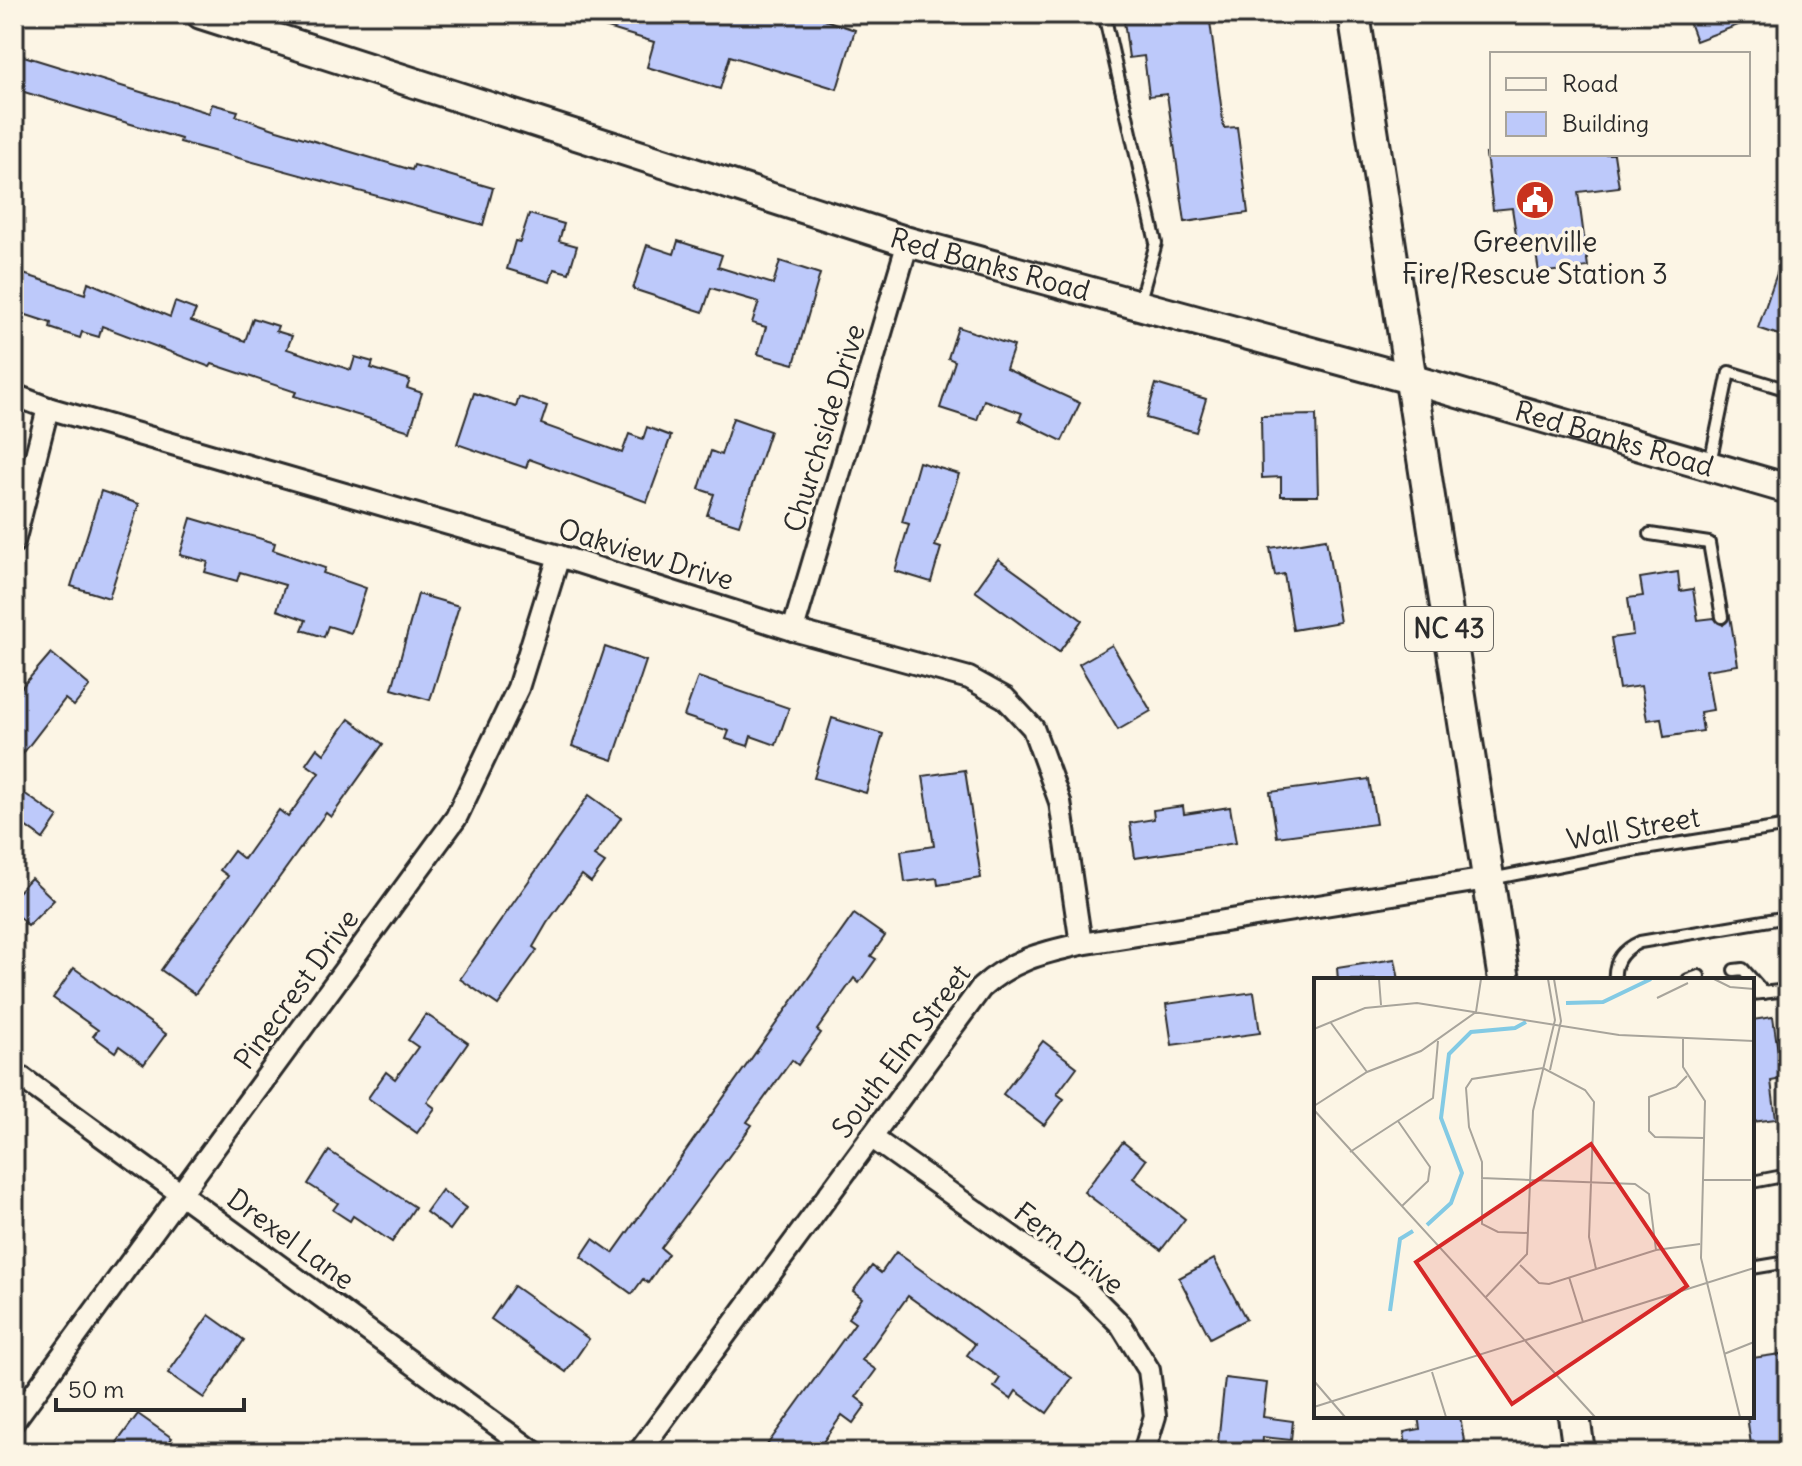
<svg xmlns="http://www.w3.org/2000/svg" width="1802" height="1466" viewBox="0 0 1802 1466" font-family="Delius,sans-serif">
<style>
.building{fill:#bdc9fa;stroke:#2b2b2b;stroke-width:2}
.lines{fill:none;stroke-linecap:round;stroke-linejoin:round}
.lane-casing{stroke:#2b2b2b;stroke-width:16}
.street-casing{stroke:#2b2b2b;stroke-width:26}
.secondary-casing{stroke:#2b2b2b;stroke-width:34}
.primary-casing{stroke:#2b2b2b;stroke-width:36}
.lane{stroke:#fcf5e5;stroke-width:10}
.street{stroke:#fcf5e5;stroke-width:20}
.secondary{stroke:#fcf5e5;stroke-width:28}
.primary{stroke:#fcf5e5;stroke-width:30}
.labels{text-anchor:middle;stroke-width:7;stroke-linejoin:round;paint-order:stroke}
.shield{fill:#fcf5e5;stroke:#6a6863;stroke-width:2}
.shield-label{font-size:26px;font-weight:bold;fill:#2b2b2b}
.poi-label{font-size:28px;fill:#2b2b2b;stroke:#fcf5e5}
.street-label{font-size:28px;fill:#2b2b2b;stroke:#fcf5e5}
.inset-river{fill:none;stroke:#83cae4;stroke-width:4}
.inset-road{fill:none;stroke:#a8a49b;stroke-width:2}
.view{fill:#d62828;fill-opacity:0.15;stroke:#d62828;stroke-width:4}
.inset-edge{fill:none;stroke:#2b2b2b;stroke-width:4}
</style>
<rect width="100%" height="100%" fill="#fcf5e5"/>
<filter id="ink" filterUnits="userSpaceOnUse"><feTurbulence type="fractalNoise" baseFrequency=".0125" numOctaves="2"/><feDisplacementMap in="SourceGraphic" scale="16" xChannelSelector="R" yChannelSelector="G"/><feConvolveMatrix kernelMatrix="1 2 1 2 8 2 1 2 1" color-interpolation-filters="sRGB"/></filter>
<g filter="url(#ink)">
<g class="building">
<path d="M578,14H827L825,20L855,30L837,89L730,56L720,89L647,67L654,42L578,19Z"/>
<path d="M1123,14H1209L1224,128L1237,127L1248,213L1185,222L1167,94L1149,96L1144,56L1129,58Z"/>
<path d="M1686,14H1761L1762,16L1696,41Z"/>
<path d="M14,53L209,113L212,104L238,111L236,116L277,130L412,170L414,165L493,188L483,225L180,142L181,139L14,89Z"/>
<path d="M1486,154H1614L1619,187L1578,192L1588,267L1539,273L1534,239L1517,241L1512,208L1493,210Z"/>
<path d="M529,214L564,224L559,241L577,246L569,273L554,269L550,282L507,269L515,241L520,242Z"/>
<path d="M678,241L722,255L718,267L773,284L780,261L820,274L794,364L758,354L766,327L752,323L759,302L711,288L703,312L633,289L647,245L674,254Z"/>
<path d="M1785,250L1788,251V338L1758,328Z"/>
<path d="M14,271L85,294L88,282L170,317L175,302L196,310L191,321L245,341L253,318L278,326L276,331L292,336L287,349L351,370L355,357L373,362L371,368L410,380L407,388L422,393L410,431L294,396L296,392L212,364L210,367L102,326L99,337L82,332L80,338L50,328L51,323L14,311Z"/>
<path d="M958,327L1014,346L1006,369L1080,403L1062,441L1019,420L1022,413L984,400L977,420L940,408L955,361L948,358Z"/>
<path d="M1156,384L1206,399L1196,432L1146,418Z"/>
<path d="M474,393L516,407L519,397L547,406L541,424L622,453L629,434L643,439L647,427L671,436L647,502L529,459L526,468L457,444Z"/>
<path d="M1316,415L1318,496H1281V477L1262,478L1261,416Z"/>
<path d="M733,418L770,431L739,525L707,515L714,494L699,489L711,451L721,455Z"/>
<path d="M919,462L959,474L935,546L941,548L931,582L895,571L909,524L902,522Z"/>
<path d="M101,491L139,504L109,598L71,586Z"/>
<path d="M191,518L275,543L273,550L325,568L323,573L366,588L351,633L328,626L324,637L302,630L306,620L277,610L285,585L240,572L237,581L205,572L208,562L180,555Z"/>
<path d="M1326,539L1340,622L1293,630L1284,574L1275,576L1270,548Z"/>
<path d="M998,559L1082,620L1059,652L975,591Z"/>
<path d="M1678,572L1680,591L1693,589L1698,620L1714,618L1723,625L1730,616L1738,665L1706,670L1713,710L1700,712L1703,731L1664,737L1661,718L1647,720L1641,686L1619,689L1611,638L1633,635L1628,598L1643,596L1640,578Z"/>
<path d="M418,594L459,606L430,700L392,689Z"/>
<path d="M1112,645L1151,711L1118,730L1079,664Z"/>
<path d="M605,647L646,661L613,760L572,746Z"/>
<path d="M51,653L90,686L74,706L65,699L14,765V696Z"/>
<path d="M698,677L789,708L776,745L751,736L748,746L726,739L729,731L684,716Z"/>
<path d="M832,718L883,734L866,793L814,778Z"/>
<path d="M349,719L383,744L331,817L326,813L195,994L161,970L228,876L220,870L234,851L244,859L279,810L288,817L319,773L306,764L317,748L324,754Z"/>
<path d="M965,770L981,878L938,885L937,878L905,882L901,851L934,846L923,776Z"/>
<path d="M1369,779L1376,824L1277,837L1270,792Z"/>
<path d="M14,786L58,817L43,839L14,818Z"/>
<path d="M589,795L621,818L594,856L605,863L591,882L582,875L547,923L533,947L537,950L498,1005L460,979Z"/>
<path d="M1183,806L1184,814L1230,807L1236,843L1135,858L1130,823L1154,819L1153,810Z"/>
<path d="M31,878L54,900L28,926L14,912V896Z"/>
<path d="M854,914L885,936L871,956L876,959L859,983L854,978L817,1030L821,1033L798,1065L792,1060L747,1122L752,1125L661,1248L668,1254L648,1283L643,1279L632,1294L581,1257L593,1239L613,1253Z"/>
<path d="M1395,959L1399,980H1338L1337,968Z"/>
<path d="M74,968L166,1034L144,1064L119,1046L115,1052L93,1036L98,1030L53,998Z"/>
<path d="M1254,992L1260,1033L1172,1045L1166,1004Z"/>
<path d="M426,1014L468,1043L427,1102L435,1108L417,1133L368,1098L386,1072L395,1079L418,1047L408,1040Z"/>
<path d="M1773,1017L1782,1079L1771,1081L1776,1119L1752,1122V1020Z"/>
<path d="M1043,1041L1077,1067L1057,1094L1064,1099L1044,1125L1003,1094Z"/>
<path d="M1123,1142L1146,1160L1133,1178L1185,1219L1161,1250L1084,1192Z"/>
<path d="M329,1151L415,1207L392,1242L353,1216L350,1221L333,1210L338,1203L308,1184Z"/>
<path d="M442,1190L466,1208L450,1230L426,1212Z"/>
<path d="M896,1252L1072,1378L1047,1413L1016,1391L1011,1399L994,1387L1000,1378L967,1355L975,1344L908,1296L862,1360L876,1370L856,1397L866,1405L853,1423L842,1415L816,1452H762L855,1323L848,1318L862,1298L853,1291L872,1266L881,1273Z"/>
<path d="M1214,1259L1246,1319L1210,1338L1179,1278Z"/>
<path d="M514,1286L589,1339L566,1372L491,1319Z"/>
<path d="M209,1315L244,1340L204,1398L168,1373Z"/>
<path d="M1788,1353V1452H1752L1747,1416H1752V1358Z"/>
<path d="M1225,1378L1267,1383L1263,1417L1293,1421L1291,1440L1263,1437L1262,1452H1217Z"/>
<path d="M138,1414L172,1438L162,1452H110Z"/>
<path d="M1418,1416H1460L1465,1447L1459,1448L1460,1452H1407L1404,1432L1420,1429Z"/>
</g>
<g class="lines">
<g class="lane-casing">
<g id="lane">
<path d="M1104,14L1156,243L1139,304"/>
<path d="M1710,463L1729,372L1788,390"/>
<path d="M1650,534L1709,543L1722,617"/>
<path d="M1491,879L1632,851L1788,826"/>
<path d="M1734,970L1743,969L1764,993"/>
<path d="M1615,980C1613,961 1624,949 1640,942L1788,917"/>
<path d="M1688,980L1699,976"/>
<path d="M1752,994L1788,990"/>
<path d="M1752,1182L1788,1175"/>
<path d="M1752,1268L1788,1262"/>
</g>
</g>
<g class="street-casing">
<g id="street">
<path d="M14,395L48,408L559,556L793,630L969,678L1005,698L1033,728L1060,802L1081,944"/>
<path d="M14,542L48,408"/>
<path d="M793,630L908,242"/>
<path d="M14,1072L534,1452"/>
<path d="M871,1137L1084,1288L1121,1325L1149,1370L1155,1416L1144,1452"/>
<path d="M14,1421L456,818L518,688L559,556"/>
<path d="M639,1452L981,988C1012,960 1041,953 1081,944L1487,879"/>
</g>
</g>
<g class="secondary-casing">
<g id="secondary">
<path id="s1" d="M201,14L908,242L1410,379L1788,489"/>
</g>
</g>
<g class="primary-casing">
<g id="primary">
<path d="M1354,14L1504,980"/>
<path d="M1574,1416L1579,1452"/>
</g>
</g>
<use href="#lane" class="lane"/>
<use href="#street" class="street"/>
<use href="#secondary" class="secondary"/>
<use href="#primary" class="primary"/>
</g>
</g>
<defs>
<g id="civic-disc" transform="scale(2)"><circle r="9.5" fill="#c8321e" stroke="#fcf5e5"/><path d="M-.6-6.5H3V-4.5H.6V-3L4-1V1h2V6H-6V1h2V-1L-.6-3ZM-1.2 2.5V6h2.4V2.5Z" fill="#fff"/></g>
</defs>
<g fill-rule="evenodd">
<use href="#civic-disc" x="1535" y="200"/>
</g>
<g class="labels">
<rect class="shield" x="1405" y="607" width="88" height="44" rx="6"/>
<g class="shield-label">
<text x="1449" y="638">NC 43</text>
</g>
<g class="poi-label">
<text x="1535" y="252">Greenville<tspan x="1535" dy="32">Fire/Rescue Station 3</tspan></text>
</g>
<g class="street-label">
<text dy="10" stroke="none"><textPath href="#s1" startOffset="828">Red Banks Road</textPath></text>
<text transform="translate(824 428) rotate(-73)" y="10">Churchside Drive</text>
<text dy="10" stroke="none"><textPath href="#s1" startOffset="1476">Red Banks Road</textPath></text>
<text transform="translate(646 554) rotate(17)" y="10">Oakview Drive</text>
<text transform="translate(1633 828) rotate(-10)" y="10">Wall Street</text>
<text transform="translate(296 989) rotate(-54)" y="10">Pinecrest Drive</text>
<text transform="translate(901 1051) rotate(-53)" y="10">South Elm Street</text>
<text transform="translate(291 1239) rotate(36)" y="10">Drexel Lane</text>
<text transform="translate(1069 1248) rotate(38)" y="10">Fern Drive</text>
</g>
</g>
<g transform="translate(1314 978)">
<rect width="440" height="440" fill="#fcf5e5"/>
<path class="inset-river" d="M252,25L289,24L337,1M113,247L137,225L148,195L127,140L135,76L157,54L201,50L212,44M76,333L86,261L99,253"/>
<path class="inset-road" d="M65,1L67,27M400,1L416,9L440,11M343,20L374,5M17,45L53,94M0,51L51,30L103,25L305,57L440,63M369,61V89L391,123L387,280L426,439M440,62V277M236,92L247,43L240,1M373,98L362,109L335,119V153L341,159L391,160M0,128L53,94L107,73L162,34L167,1M0,132L281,439M84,143L116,189L114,203L88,228M36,174L119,120L124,63M167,200L321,206L335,216L342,272M388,202H437M214,255L184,254L168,246V184L155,149L152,110L158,101L229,90L271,112L280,124L275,259L282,291M206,287L225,305L235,306L342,272L386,266M255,299L269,344M171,320L213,276L219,133L241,42L234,1M410,376L440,364M118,394L132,439M0,403L31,439M0,429L440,290"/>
<path class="view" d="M277,166L373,308L198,426L102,284Z"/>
<rect width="440" height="440" class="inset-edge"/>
</g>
<rect width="1802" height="1466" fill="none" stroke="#fcf5e5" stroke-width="48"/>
<rect x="24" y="24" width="1754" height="1418" fill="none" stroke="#2b2b2b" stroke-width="3" filter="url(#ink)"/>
<rect x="1490" y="52" width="260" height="104" fill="#fcf5e5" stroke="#a8a49b" stroke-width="2"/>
<rect x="1506" y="78" width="40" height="12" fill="#fcf5e5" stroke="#a8a49b" stroke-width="2"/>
<text x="1562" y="92" font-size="24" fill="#2b2b2b">Road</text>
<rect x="1506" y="112" width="40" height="24" fill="#bdc9fa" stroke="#a8a49b" stroke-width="2"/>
<text x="1562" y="132" font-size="24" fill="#2b2b2b">Building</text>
<path d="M56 1398v12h188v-12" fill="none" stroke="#2b2b2b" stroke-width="4"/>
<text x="68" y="1398" font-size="24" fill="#2b2b2b" stroke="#fcf5e5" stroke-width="6" paint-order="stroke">50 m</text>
</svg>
